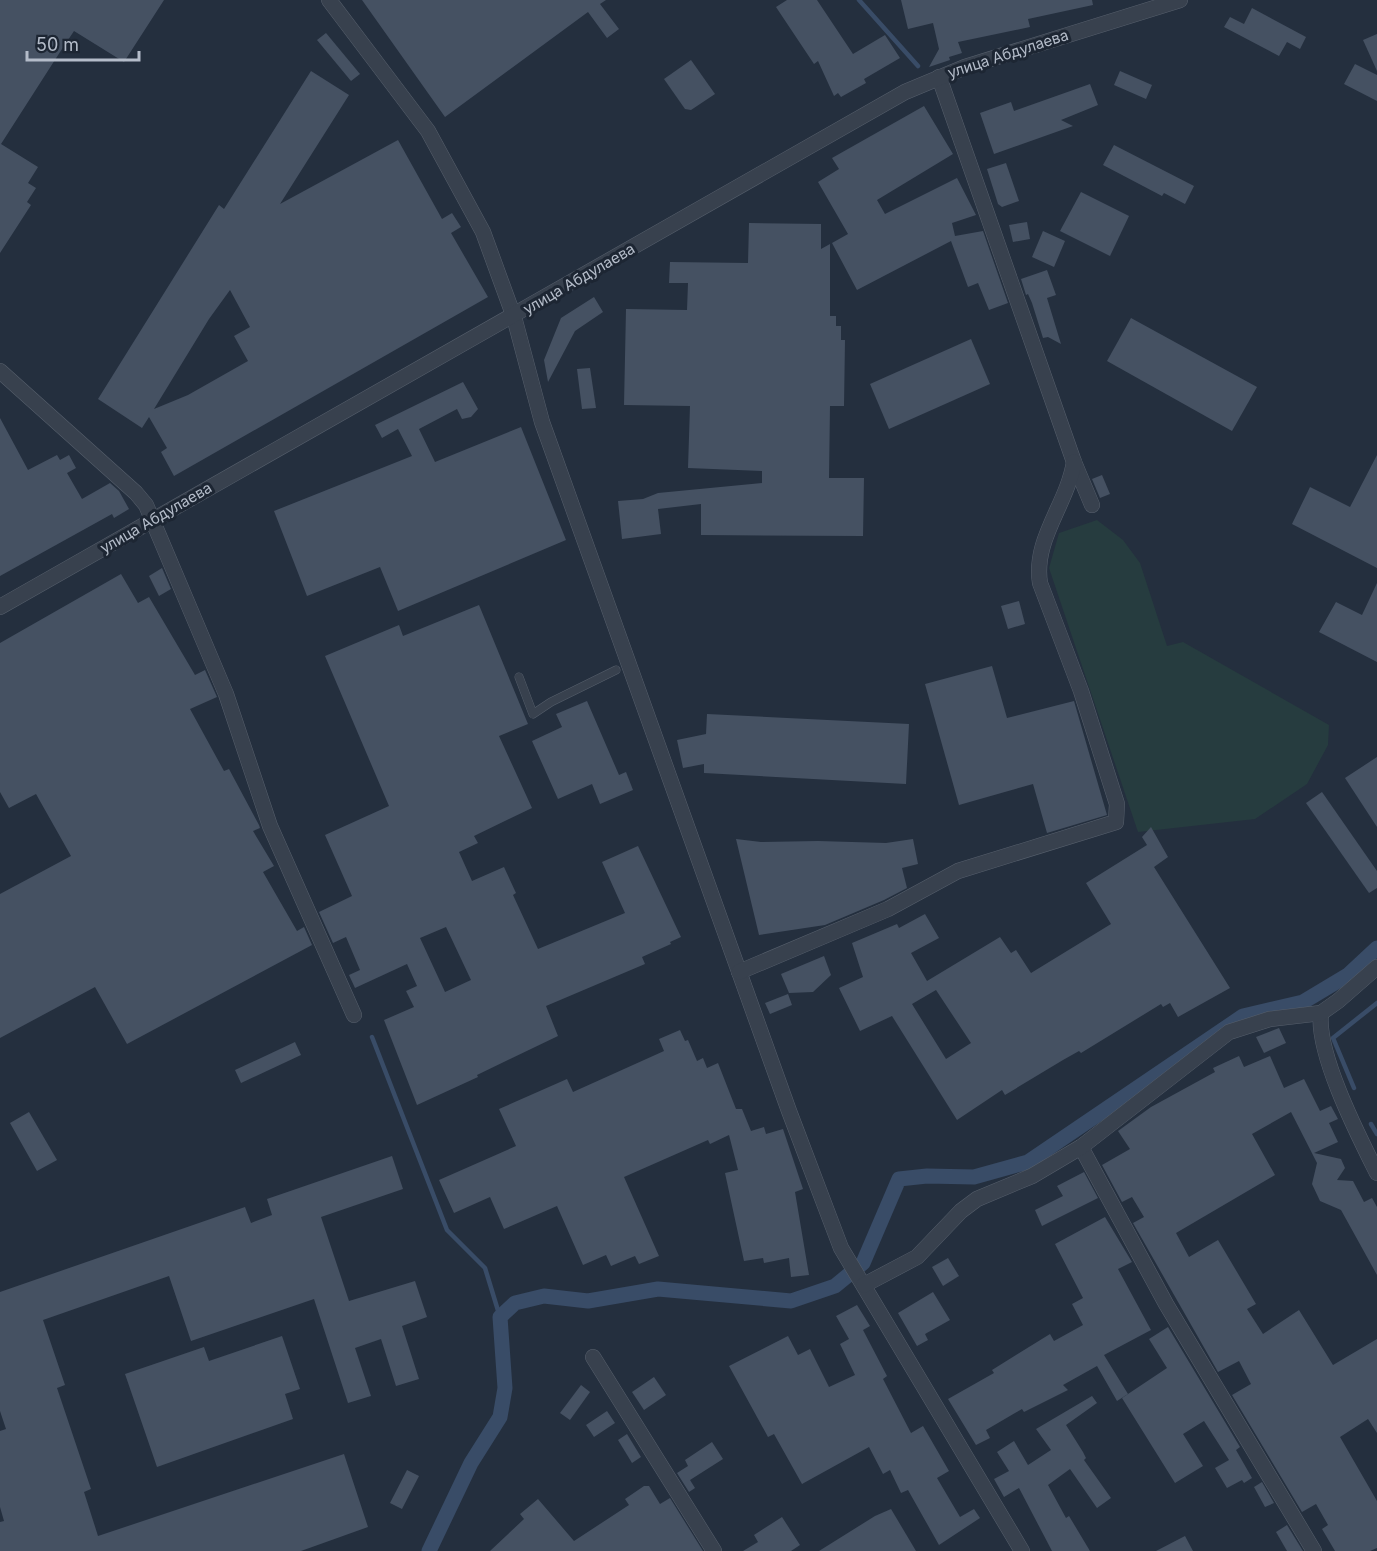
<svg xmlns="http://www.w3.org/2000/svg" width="1377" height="1551" viewBox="0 0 1377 1551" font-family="Inter,sans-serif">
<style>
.green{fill:#263c3f}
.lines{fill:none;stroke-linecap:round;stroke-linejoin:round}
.stream{stroke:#394c67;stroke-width:4.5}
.canal{stroke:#394c67;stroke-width:15}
.building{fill:#455162;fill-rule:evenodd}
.service-casing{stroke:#565f6c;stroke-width:9}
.minor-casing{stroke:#565f6c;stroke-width:16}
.service{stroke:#38414e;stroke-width:8}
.minor{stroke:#38414e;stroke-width:15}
.labels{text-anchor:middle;stroke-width:6;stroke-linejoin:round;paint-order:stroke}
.street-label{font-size:15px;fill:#b4bcc9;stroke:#1d2633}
</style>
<rect width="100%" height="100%" fill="#242f3e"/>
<path class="green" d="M1097,520L1123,540L1140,563L1167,646L1183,642L1329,725L1328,745L1307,784L1255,819L1138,832L1049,568L1059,533Z"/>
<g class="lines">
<g class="stream">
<path d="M859,0L918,66"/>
<path d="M372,1037L447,1230L485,1268L500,1317"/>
<path d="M1354,1088L1333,1038L1377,1003"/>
<path d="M1371,1124L1377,1134"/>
</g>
<path class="canal" d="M429,1551L471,1463L500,1417L505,1388L500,1317L515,1303L544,1296L588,1301L658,1289L791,1301L835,1286L863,1263L899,1179L927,1176L974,1177L1028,1162L1243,1016L1303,1002L1348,975L1377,948"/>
</g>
<g class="building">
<path d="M0,0H164L124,62L74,31L60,52L1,144L38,167L28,183L36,188L27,202L31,205L0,253Z"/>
<path d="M362,0H606L600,4L619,29L607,38L588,12L445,117Z"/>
<path d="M787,0H817L853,54L885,35L900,58L864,79L866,83L841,97L838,93L834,96L818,61L814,64L776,7Z"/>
<path d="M901,0H1092L1093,5L1028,19L1030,27L958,42L962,53L949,57L950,60L929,67L939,49L933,23L908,29Z"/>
<path d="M1252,8L1306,37L1300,49L1287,42L1279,56L1224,27L1230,17L1244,24Z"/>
<path d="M326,33L360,74L351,81L317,40Z"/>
<path d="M1377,34V71L1363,40Z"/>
<path d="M691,60L715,94L691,110L685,109L664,79Z"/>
<path d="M1355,64L1377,75V101L1344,84Z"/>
<path d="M311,71L349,95L280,204L398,140L442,219L452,213L461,227L451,233L488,297L174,476L161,452L167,448L149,417L142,428L98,399L219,205L224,209ZM230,290L250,327L234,336L248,361L188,395L154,409L209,319Z"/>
<path d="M1120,71L1152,85L1146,99L1114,85Z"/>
<path d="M1090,84L1098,105L1061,120L1073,126L994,154L980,113L1011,102L1014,111Z"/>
<path d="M924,106L953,154L877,200L885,214L957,178L976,215L952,223L955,236L983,231L1008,303L989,310L978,283L968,287L951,241L857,290L832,243L848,234L818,182L839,169L832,158Z"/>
<path d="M1114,145L1194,186L1185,204L1164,193L1162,196L1103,165Z"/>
<path d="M1006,163L1019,201L1002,207L998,204L987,169Z"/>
<path d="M1081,192L1129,216L1110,256L1060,231Z"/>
<path d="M1027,222L1030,239L1013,242L1009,225Z"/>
<path d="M749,223L821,224V249L830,244V316H836V326H841V340H845L844,406H830L829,478H864L863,536L701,535V504L658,509L661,534L622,539L618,501L643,499L658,493L762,483V471L688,468L690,406L624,405L626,309L687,310L688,283H669L670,262L748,263Z"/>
<path d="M1043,231L1065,241L1054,267L1032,257Z"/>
<path d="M1047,270L1056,295L1047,298L1061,344L1048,337L1043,338L1032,303L1028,294L1026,295L1021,279Z"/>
<path d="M594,297L603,312L575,331L548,382L544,360L561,318Z"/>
<path d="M1131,318L1257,387L1232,431L1107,361Z"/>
<path d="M971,339L990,384L889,429L870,384Z"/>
<path d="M590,368L596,408L582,409L577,369Z"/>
<path d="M463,382L478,409L471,417L462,419L457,409L419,429L435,462L521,427L566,540L398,611L380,567L307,596L274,511L412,456L398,429L382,438L375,425Z"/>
<path d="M0,418L28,470L57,455L60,460L69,455L76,468L67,473L82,499L110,483L119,491L129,509L114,518L112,514L0,576Z"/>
<path d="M1377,455V568L1292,524L1310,487L1350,507Z"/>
<path d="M1102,475L1110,494L1100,498L1092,479Z"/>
<path d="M162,568L171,589L159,596L149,576Z"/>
<path d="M121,574L138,603L149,597L195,675L205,670L217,697L190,709L224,771L229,769L259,825L260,828L253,831L274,866L263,872L297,931L304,927L312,945L127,1044L95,987L0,1038V894L71,856L36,794L9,808L0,792V643Z"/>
<path d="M1377,583V662L1319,632L1336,602L1362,615Z"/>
<path d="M1019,601L1025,624L1008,629L1001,606Z"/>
<path d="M479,605L528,724L499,736L532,808L474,836L478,843L459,852L472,881L504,867L516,893L513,895L538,949L625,913L602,862L638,846L681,937L670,942L671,944L642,957L645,964L546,1006L558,1036L477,1075L478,1077L417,1105L384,1020L414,1007L406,991L417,986L407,964L355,988L349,975L360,970L346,937L333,943L319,912L352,896L325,835L389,806L325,656L399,625L403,636ZM446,927L471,980L445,992L420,938Z"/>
<path d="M992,666L1007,718L1074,701L1107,815L1047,833L1033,784L959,805L925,684Z"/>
<path d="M587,701L619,775L626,772L633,790L600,804L592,784L558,799L532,741L562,727L556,714Z"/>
<path d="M707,714L909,724L906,784L704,773V764L683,768L677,740L706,734Z"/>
<path d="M1377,757V827L1345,778Z"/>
<path d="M1322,792L1377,871V888L1369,893L1306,803Z"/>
<path d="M1151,827L1168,857L1154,867L1230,988L1178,1017L1170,1003L1163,1007L1161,1004L1081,1053L1079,1051L1063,1060L1005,1095L1002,1090L957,1120L892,1016L860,1031L839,988L863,977L852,943L897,924L899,928L925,914L939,938L911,953L927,981L1000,937L1011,953L1016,950L1031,973L1111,924L1086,883L1147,845L1142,837ZM936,990L971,1043L946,1059L912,1004Z"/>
<path d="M736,839L761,842L818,841L886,843L913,839L918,864L902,868L907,888L884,900L825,925L759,935Z"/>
<path d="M824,956L831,975L813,992L789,993L781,974Z"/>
<path d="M788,994L792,1005L770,1014L765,1003Z"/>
<path d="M1279,1028L1286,1043L1264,1053L1256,1037Z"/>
<path d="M680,1030L685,1041L688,1040L697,1061L703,1058L707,1068L718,1063L736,1109H742L751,1131L764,1127L766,1134L783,1129L803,1189L795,1192L809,1275L791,1277L789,1258L764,1263L763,1258L744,1261L725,1173L738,1170L729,1135L710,1144L708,1140L624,1177L659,1256L639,1264L635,1256L611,1266L606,1255L583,1265L557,1206L504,1229L490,1197L454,1213L439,1180L516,1146L499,1109L567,1079L573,1092L664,1051L659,1039Z"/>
<path d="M295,1042L301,1055L241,1083L235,1070Z"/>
<path d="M1239,1056L1244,1067L1270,1056L1284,1088L1304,1079L1320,1111L1331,1106L1338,1119L1329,1123L1338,1142L1314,1153L1341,1159L1345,1168L1337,1180L1353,1181L1364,1202L1372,1198L1377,1207V1275L1341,1210L1320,1201L1312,1184L1317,1163L1291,1112L1252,1134L1275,1175L1176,1233L1189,1257L1218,1240L1256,1304L1247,1309L1263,1334L1299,1310L1333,1365L1377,1339V1433L1368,1419L1340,1437L1377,1501V1548L1370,1551H1335L1322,1529L1328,1525L1316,1504L1302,1512L1232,1395L1251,1384L1239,1361L1218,1372L1133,1223L1144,1217L1132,1197L1122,1202L1102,1165L1130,1149L1118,1131L1151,1107L1215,1072L1213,1068Z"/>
<path d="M29,1112L57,1160L37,1171L10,1123Z"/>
<path d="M392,1156L403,1189L321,1217L349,1301L415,1281L427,1317L402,1326L419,1379L396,1386L381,1339L355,1348L371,1396L348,1403L314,1299L191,1341L169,1276L43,1320L65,1385L57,1388L91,1489L84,1492L98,1536L344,1454L368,1527L301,1551H0V1522L4,1521L0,1507V1431L6,1429L0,1411V1292L245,1207L251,1223L272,1215L267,1199Z"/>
<path d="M1084,1172L1098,1198L1042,1226L1035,1210L1063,1196L1057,1186Z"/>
<path d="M1105,1217L1132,1262L1118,1269L1151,1330L1104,1355L1128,1394L1117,1401L1097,1366L1063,1385L1068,1390L1024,1412L1022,1409L986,1430L990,1438L976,1445L948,1399L994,1373L992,1370L1050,1334L1054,1341L1083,1325L1072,1304L1083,1298L1055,1244Z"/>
<path d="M948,1258L959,1276L943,1286L932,1267Z"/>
<path d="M933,1292L950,1320L925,1334L928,1340L917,1346L898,1313Z"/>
<path d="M857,1305L870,1326L863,1330L887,1376L883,1379L911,1433L923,1426L949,1471L937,1478L960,1517L974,1509L980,1518L939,1545L908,1490L901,1493L890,1470L883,1474L869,1447L802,1484L774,1434L768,1437L729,1366L788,1336L798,1355L810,1349L829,1387L855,1375L840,1344L849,1339L836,1316Z"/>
<path d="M1168,1327L1240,1447L1236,1450L1252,1478L1244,1483L1242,1480L1227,1488L1215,1468L1229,1460L1204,1421L1183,1434L1203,1466L1175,1483L1122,1398L1167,1368L1149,1339Z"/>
<path d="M282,1336L300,1389L285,1394L293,1419L157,1467L125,1374L204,1347L209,1361Z"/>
<path d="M654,1377L666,1395L644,1410L632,1392Z"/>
<path d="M581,1385L590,1392L570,1420L560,1413Z"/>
<path d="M1092,1396L1097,1403L1066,1425L1083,1452L1086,1458L1084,1460L1111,1498L1097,1508L1070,1469L1048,1485L1066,1518L1069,1516L1090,1551H1052L1019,1488L1004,1497L994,1479L1009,1471L997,1452L1014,1441L1028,1465L1051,1450L1036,1429Z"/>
<path d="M607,1411L615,1423L594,1437L586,1425Z"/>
<path d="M627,1434L641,1457L632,1463L618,1440Z"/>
<path d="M712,1442L723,1459L690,1480L695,1488L689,1492L677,1473L688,1466L685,1460Z"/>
<path d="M407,1470L419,1476L402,1509L390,1503Z"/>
<path d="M1262,1482L1274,1503L1265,1507L1254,1487Z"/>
<path d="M644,1486H649L660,1504L670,1498L703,1551H490L524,1519L520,1514L538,1499L574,1541L629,1505L625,1499Z"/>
<path d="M891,1509L916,1551H819L875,1516Z"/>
<path d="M782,1517L800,1545L791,1551H743L758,1542L754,1535Z"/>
<path d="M1287,1525L1303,1551H1287L1276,1532Z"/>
<path d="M1185,1536L1193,1551H1156Z"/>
</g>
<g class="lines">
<g class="service-casing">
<path id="service" d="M519,677L533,714L551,702L616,670"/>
</g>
<g class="minor-casing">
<g id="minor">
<path d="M329,0L428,131L483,232L514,317L542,422L789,1111L841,1248L1022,1551"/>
<path d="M939,77L1074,462L1092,505"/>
<path d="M0,371L136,493L146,505L226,694L270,826L354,1015"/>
<path d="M0,607L905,92L965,67L1180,0"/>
<path d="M739,972L888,909L958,871L1116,822L1117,804L1081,691L1040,583C1033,539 1067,505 1074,462"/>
<path d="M1321,1013C1316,1053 1358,1135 1377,1173"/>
<path d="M1081,1147L1166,1304L1314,1551"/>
<path d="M864,1285L917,1257L961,1211L977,1199L1032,1176L1081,1147L1229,1032L1270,1019L1321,1013L1338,1001L1377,967"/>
<path d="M593,1357L714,1551"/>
</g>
</g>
<use href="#service" class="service"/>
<use href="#minor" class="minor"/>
</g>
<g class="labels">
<g class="street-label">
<text transform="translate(1008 54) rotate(-18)" y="5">улица Абдулаева</text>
<text transform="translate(579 279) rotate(-30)" y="5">улица Абдулаева</text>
<text transform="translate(156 518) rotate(-30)" y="5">улица Абдулаева</text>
</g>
</g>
<path d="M27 51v9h112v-9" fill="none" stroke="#b4bcc9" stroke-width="3"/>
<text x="36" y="51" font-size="18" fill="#b4bcc9" stroke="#1d2633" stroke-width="4.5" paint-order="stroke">50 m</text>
</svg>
